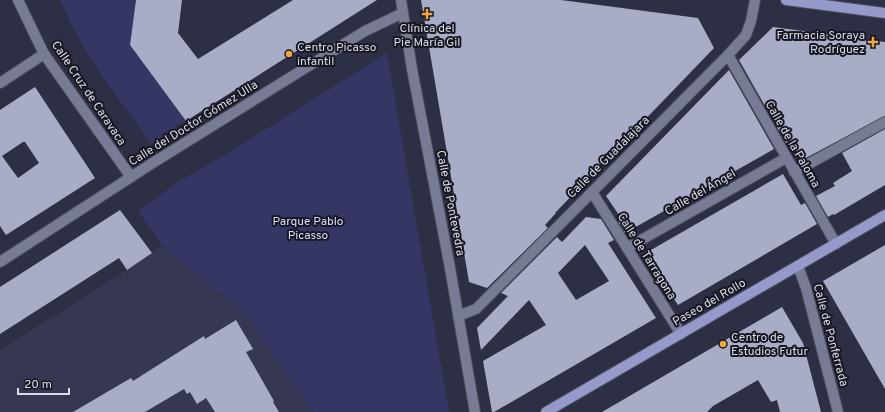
<svg xmlns="http://www.w3.org/2000/svg" width="885" height="412" viewBox="0 0 885 412" font-family="Overpass,sans-serif">
<style>
.built{fill:#363753}
.green{fill:#363665}
.building{fill:#a9acc7;fill-rule:evenodd}
.lines{fill:none;stroke-linecap:round;stroke-linejoin:round}
.minor-casing{stroke:#4d4d5f;stroke-width:12}
.major-casing{stroke:#4d4d5f;stroke-width:12}
.minor{stroke:#787b94;stroke-width:10}
.major{stroke:#969acb;stroke-width:10}
.poi-dot{fill:#f0a63f;stroke:#171822;stroke-width:1.5}
.labels{text-anchor:middle;stroke-width:4;stroke-linejoin:round;paint-order:stroke}
.poi-label{font-size:12px;fill:#d9dbe8;stroke:#171822;text-anchor:start}
.street-label{font-size:12px;fill:#d9dbe8;stroke:#171822}
.park-label{font-size:12px;fill:#daddfe;stroke:#171822}
</style>
<rect width="100%" height="100%" fill="#2d2f44"/>
<path class="built" d="M162,245L244,312L313,412H0V350L127,270Z"/>
<g class="green">
<path d="M60,0H136L130,45L186,121L174,128L152,144C118,98 82,53 60,0Z"/>
<path d="M387,53L449,412H313L244,312L162,245L138,211L178,182L230,152Z"/>
</g>
<g class="building">
<path d="M136,0H182L178,33L198,59L293,0H377L186,121L130,45Z"/>
<path d="M421,0H561L698,18L714,48L555,213H556L545,225L548,228L487,288L469,282Z"/>
<path d="M773,27L885,42V116L802,160L790,140L786,143L739,60Z"/>
<path d="M729,70L774,149L625,233L618,221H623L606,196Z"/>
<path d="M35,87L95,178L6,235L0,226V110ZM23,142H25L39,163L18,178L2,156Z"/>
<path d="M885,129V185L834,215L833,214L828,217L816,196L835,186L833,183L852,171L842,153Z"/>
<path d="M783,174L801,205L805,203L817,224L678,305L644,254Z"/>
<path d="M120,210L152,253L127,270L119,258L0,334V287Z"/>
<path d="M586,217L601,219L614,240L608,243L656,318L494,412H492L483,361L546,325L529,300L481,350L477,328L508,296L501,293L557,237L562,242ZM585,245L609,281L576,300L558,273Z"/>
<path d="M885,245V389L823,281Z"/>
<path d="M782,307L803,343L821,412H780L777,400L771,402L758,380L713,406L707,412H602Z"/>
<path d="M236,320L253,349L246,352L274,401L273,402L279,412H215L206,398L197,404L190,392L187,394L184,389L145,412H73L131,378L133,381L204,336L205,339Z"/>
</g>
<g class="lines">
<g class="minor-casing">
<g id="minor">
<path d="M18,0L44,54L131,177"/>
<path d="M401,0L412,69L450,268L475,412"/>
<path d="M728,55L836,244"/>
<path d="M0,83L44,54"/>
<path d="M794,172L885,122"/>
<path d="M592,192L681,334"/>
<path d="M627,248L786,158"/>
<path d="M0,262L151,164L365,31L403,13"/>
<path d="M798,266L806,288L838,412"/>
<path d="M458,316L476,309L728,55L746,35L751,21L755,0"/>
</g>
</g>
<g class="major-casing">
<g id="major">
<path d="M786,0L885,13"/>
<path d="M546,412L885,215"/>
</g>
</g>
<use href="#minor" class="minor"/>
<use href="#major" class="major"/>
</g>
<g class="poi-dot">
<path d="M425 8h4v4h4v4h-4v4h-4v-4h-4v-4h4z"/>
<path d="M871 36h4v4h4v4h-4v4h-4v-4h-4v-4h4z"/>
<circle cx="289" cy="54" r="4"/>
<circle cx="723" cy="344" r="4"/>
</g>
<g class="labels">
<g class="poi-label">
<text x="427" y="32" text-anchor="middle">Clínica del<tspan x="427" dy="14">Pie María Gil</tspan></text>
<text x="865" y="39" text-anchor="end">Farmacia Soraya<tspan x="865" dy="14">Rodríguez</tspan></text>
<text x="297" y="51">Centro Picasso<tspan x="297" dy="14">infantil</tspan></text>
<text x="731" y="341">Centro de<tspan x="731" dy="14">Estudios Futur</tspan></text>
</g>
<g class="street-label">
<text transform="translate(89 93) rotate(56)" y="4">Calle Cruz de Caravaca</text>
<text transform="translate(193 123) rotate(-32)" y="4">Calle del Doctor Gómez Ulla</text>
<text transform="translate(793 144) rotate(60)" y="4">Calle de la Paloma</text>
<text transform="translate(608 157) rotate(-45)" y="4">Calle de Guadalajara</text>
<text transform="translate(700 192) rotate(-30)" y="4">Calle del Ángel</text>
<text transform="translate(451 203) rotate(79)" y="4">Calle de Pontevedra</text>
<text transform="translate(647 256) rotate(58)" y="4">Calle de Tarragona</text>
<text transform="translate(709 302) rotate(-30)" y="4">Paseo del Rollo</text>
<text transform="translate(831 335) rotate(75)" y="4">Calle de Ponferrada</text>
</g>
<g class="park-label">
<text x="308" y="225">Parque Pablo<tspan x="308" dy="14">Picasso</tspan></text>
</g>
</g>
<path d="M18 388v6h51v-6" fill="none" stroke="#d9dbe8" stroke-width="2"/>
<text x="24" y="388" font-size="12" fill="#d9dbe8" stroke="#171822" stroke-width="3" paint-order="stroke">20 m</text>
</svg>
